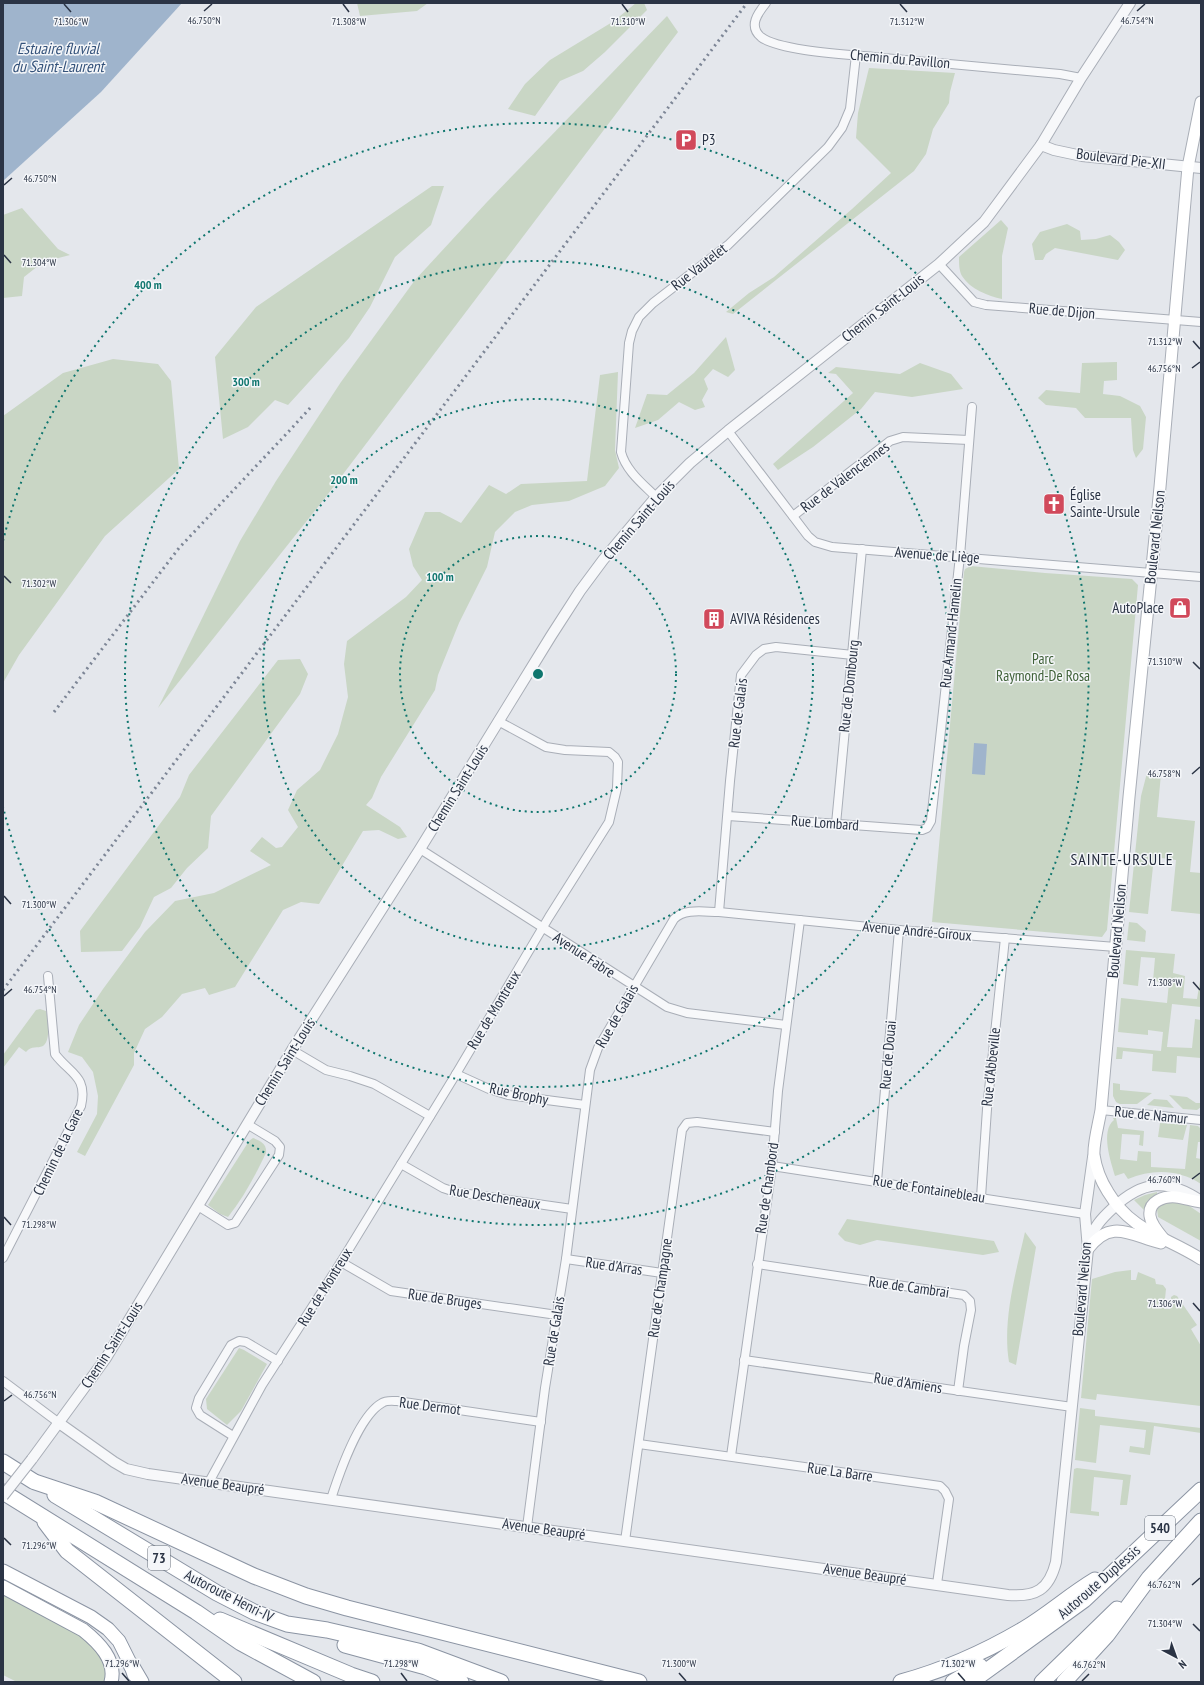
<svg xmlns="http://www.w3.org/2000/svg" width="1204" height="1685" viewBox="0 0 1204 1685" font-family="'PT Sans Narrow',sans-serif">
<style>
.green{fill:#c9d6c5}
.water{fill:#9fb4cc}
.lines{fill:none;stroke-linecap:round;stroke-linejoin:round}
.minor-casing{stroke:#a9aeb7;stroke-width:10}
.tertiary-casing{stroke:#a9aeb7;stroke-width:12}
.secondary-casing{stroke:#a9aeb7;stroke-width:13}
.trunk-casing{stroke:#8b94a3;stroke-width:15}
.motorway-casing{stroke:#8b94a3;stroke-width:17}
.minor{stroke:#f7f8fa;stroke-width:8}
.tertiary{stroke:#f7f8fa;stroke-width:10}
.secondary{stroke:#fff;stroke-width:11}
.trunk{stroke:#fff;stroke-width:13}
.motorway{stroke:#fff;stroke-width:15}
.rail{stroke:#7d8696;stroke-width:3;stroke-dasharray:2 4;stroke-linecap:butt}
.tertiary-bridge-casing{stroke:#a9aeb7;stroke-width:12;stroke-linecap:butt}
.tertiary-bridge{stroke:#f7f8fa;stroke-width:10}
.ticks{fill:none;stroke:#2b3445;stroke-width:1.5}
.ring{fill:none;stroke:#0f766e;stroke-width:2;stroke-dasharray:2 4}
.labels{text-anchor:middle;stroke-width:3;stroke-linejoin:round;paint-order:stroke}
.shield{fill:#f4f6f9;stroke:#676e7b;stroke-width:1}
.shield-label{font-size:14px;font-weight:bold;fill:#2b3445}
.street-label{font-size:15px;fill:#2b3445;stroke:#f4f6f9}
.poi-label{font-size:15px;fill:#2b3445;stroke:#f4f6f9;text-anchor:start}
.park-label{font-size:15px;fill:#3f6138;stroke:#f4f6f9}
.water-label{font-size:16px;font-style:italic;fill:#34527a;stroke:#f4f6f9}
.neighbourhood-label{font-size:16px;letter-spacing:1px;fill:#1d2536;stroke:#f4f6f9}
.ticks-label{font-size:10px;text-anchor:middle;fill:#2b3445;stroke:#f4f6f9;stroke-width:3;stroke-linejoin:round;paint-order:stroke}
.centre{fill:#0f766e;stroke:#f4f6f9;stroke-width:2}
.ring-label{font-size:12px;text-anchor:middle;font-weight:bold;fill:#0f766e;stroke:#f4f6f9;stroke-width:3;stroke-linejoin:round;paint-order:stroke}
</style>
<rect width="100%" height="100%" fill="#e4e7ec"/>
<g class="green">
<path d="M357,3H428L417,11L360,16Z"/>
<path d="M636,3H644L647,10L605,52L583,71L560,81L535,116L508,109L525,84L550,60L614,21Z"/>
<path d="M667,16L678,32L325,498L158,708L240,541L276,481L341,382L415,280L487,202Z"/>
<path d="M869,68L955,73L950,92L949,103L933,129L926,154L914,171L733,314L726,312L749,293L774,277L852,209L891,173L856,138L858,113Z"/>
<path d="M432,186H444L431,225L395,257L370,307L349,338L288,405L275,400L248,427L223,439L215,357L256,307Z"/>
<path d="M22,208L58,249L70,255L43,262L24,277L22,296L3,298V215Z"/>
<path d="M1001,220L1008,228L1002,256V299C988,296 970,289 962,276C959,271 959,263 959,257Z"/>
<path d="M1067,224L1080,231L1081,240L1096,239L1110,235L1119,242L1125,250L1118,260L1055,248L1046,254L1043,260H1035L1032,244L1040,232Z"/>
<path d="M726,337L735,370L728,377L713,369L704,379L708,389L702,400L705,407L695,410L679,402L658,420L635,428L647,394L667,395L694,373Z"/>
<path d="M113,359L158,364L171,381L179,469L105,536L19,655L3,683V416L63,373Z"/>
<path d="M1117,362V380L1104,381L1103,394L1120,396L1140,406L1146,417L1143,449L1136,458L1133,450L1131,418H1085L1076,408L1046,405L1038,398L1046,390L1080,393L1082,363Z"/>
<path d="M920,363L951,374L963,389L912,397L875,392L861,409L813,447L778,470L773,464L853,393L836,374L828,373L836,367L900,374Z"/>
<path d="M618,372L615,450L619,468L605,486L569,501L532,505L515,512L495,532L487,567L459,623L438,675L435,690L381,777L372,798L366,805L400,827L407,837L398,839L379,830L363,831L319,904L301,902L283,910L235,987L209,995L205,988L182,994L162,1017L145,1029L134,1053V1065L85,1156L77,1152L97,1114L98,1096L93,1072L82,1057L68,1052L79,1025L103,989L145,932L175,901L214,893L271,865L250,851L262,837L276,848L282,847L298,827L288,810L297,790L320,770L338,734L348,697L344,664L347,641L406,597L422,580L413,566L409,549L425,512H440L461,523L489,485L506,494L521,484L587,481L600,375Z"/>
<path d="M971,566L1045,573L1132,579L1138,585L1107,930L1102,937L932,922L964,572L965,569Z"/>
<path d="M300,659L308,674L300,694L211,816L208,848L187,868L171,888L154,897L140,927L122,951L81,952L80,931L180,797L189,775L278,660Z"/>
<path d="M1147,773L1161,774L1157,817L1195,821L1190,872L1201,873V914L1171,911L1176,860L1154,857L1148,914L1129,912L1141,796Z"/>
<path d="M1129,922L1137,923L1146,931L1145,942L1127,940Z"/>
<path d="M1126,950L1175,954L1173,973L1185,976L1183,998L1197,999L1201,975V1007L1172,1004L1167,1047L1192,1048L1195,1019L1201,1020V1058L1177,1056L1176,1073L1152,1071L1153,1054L1123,1051L1122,1059H1116L1117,1047L1161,1051L1163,1032L1148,1030V1035L1118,1032L1121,998L1167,1003L1169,983L1153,981L1155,958L1141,957L1138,986L1123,984Z"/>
<path d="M40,1009L46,1011C48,1018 51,1041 43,1046C37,1049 32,1045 26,1052L19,1047L3,1068V1055L36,1010Z"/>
<path d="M1113,1083L1120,1084V1090L1152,1093L1137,1104H1120L1116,1102L1113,1096Z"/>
<path d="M1169,1095L1187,1097L1196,1103H1201V1107L1197,1110L1183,1109Z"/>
<path d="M1154,1099L1167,1100L1174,1108L1147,1105Z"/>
<path d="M1113,1118H1116L1118,1128L1144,1131L1143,1146L1139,1145L1140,1135L1122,1134L1120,1159L1137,1161L1138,1151L1151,1152V1167L1185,1169L1190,1125L1198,1126L1201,1129V1142H1198L1196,1158L1201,1159V1184C1178,1169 1152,1169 1128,1179L1124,1173L1115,1176C1111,1162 1100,1131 1114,1120Z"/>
<path d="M1160,1123L1187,1125L1183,1140L1158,1137Z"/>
<path d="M253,1138C261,1141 267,1144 266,1153C255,1176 244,1197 228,1217L220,1214L208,1205L249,1141Z"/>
<path d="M1157,1192V1194L1148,1201L1145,1211L1134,1200L1145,1195Z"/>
<path d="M1174,1201L1188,1205L1201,1214V1241L1158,1217L1157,1209L1162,1202Z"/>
<path d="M847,1219L994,1241L999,1252L983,1255L877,1240L860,1245L845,1241L838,1234Z"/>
<path d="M1025,1232L1036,1247L1016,1365L1009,1362C1002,1321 1016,1272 1025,1232Z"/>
<path d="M1131,1270V1280H1136L1138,1272L1155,1279L1156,1284L1163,1285L1166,1289L1164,1309H1170L1171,1297L1174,1295L1177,1296L1197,1325L1191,1329L1201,1346V1406L1097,1394L1096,1400L1081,1398L1092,1279L1115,1272Z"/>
<path d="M239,1348L244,1350L267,1364L241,1411L227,1425L207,1409L206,1399Z"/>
<path d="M1080,1408L1095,1410V1416L1201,1428V1433L1154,1426L1150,1455L1129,1452L1130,1446L1144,1448L1146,1430L1100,1425L1096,1463L1075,1460Z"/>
<path d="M1077,1468L1131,1475L1127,1505H1120L1123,1480L1094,1477L1091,1511L1099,1512V1516L1070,1513L1074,1469Z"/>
<path d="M3,1593L75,1630L92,1643L105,1664L107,1674L105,1682H17L3,1675Z"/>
</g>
<g class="water">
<path d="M3,3H182L101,92L3,181Z"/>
<path d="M974,743L987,744L985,775L972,774Z"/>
</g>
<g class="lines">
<g class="minor-casing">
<g id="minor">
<path d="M766,3C758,13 748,26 761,37C780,52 858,55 884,58C943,63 1002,69 1060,74L1081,78"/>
<path d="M939,264L974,302L986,305L1201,322"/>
<path d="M728,431L808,536L815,542L832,547L1201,577"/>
<path d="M656,497C643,484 626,471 621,452L629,343L632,331L639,317L653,303L728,245L828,147L842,128L850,109L856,55"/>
<path d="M793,516L890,441L903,437L969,440"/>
<path d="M728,816L922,830L927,828L931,821L960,556L972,407"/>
<path d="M836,824L862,549"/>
<path d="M420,849L667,1007L687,1013L786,1025"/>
<path d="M719,912L730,781L741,675L756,655L764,649L776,647L853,655"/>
<path d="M292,1050L326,1070L350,1076L374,1084L430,1116"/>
<path d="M456,1074L489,1089L508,1095L585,1105"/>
<path d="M1101,1110L1201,1120"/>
<path d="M401,1164L443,1188L455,1192L572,1209"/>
<path d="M772,1166L1085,1214"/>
<path d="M877,1181L899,930"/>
<path d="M981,1197L987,1109L1005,938"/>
<path d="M198,1206L228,1225L235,1223L279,1155L280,1147L275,1141L247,1124"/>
<path d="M3,1258L81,1106C88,1076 70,1074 55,1054L48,976"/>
<path d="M566,1259L662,1273"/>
<path d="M341,1262L391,1291L557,1315"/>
<path d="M757,1264L964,1295L970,1301L971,1310L964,1346L958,1391"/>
<path d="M744,1360L1072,1407"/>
<path d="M3,1381L59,1423"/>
<path d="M233,1436L200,1415L196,1408L199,1398L231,1345L239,1341L246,1342L278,1361"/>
<path d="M639,1444L940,1486L945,1491L949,1499L937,1584"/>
<path d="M731,1456L772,1166L778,1091L800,920"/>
<path d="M209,1482L262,1385L341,1262L456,1074L549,917L609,822L617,788L618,762L615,757L609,752L565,750L546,747L498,721"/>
<path d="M331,1499C339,1474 359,1416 382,1403C386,1400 393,1401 397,1401L541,1422"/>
<path d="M527,1527L545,1388L566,1259L590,1070L598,1048L674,919C685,908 704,912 719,912L899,930L1116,947"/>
<path d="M625,1541L682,1130L687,1123L697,1122L775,1132"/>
</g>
</g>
<g class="tertiary-casing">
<g id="tertiary">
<path d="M1041,145L1054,150L1082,156L1201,168"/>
<path d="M1089,1243C1093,1228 1101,1219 1113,1208C1143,1180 1167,1178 1201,1201"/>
<path d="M59,1423L114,1462L126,1469L148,1474L1008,1595C1036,1597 1049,1590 1056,1562L1088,1249L1085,1214L1093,1157"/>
<path d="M32,1459L106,1358L292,1050L420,849L551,636L580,591L603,560L656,497L690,463L728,431L939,264L984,222L1041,145L1081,78L1130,3"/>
</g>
</g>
<g class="secondary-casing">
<g id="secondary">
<path d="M1201,102L1188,167L1160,487L1129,797L1101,1110C1099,1122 1093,1144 1094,1155C1096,1169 1101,1181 1108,1192C1132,1232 1165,1236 1201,1259"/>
<path d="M1163,1238C1158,1232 1151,1224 1150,1216C1148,1201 1164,1196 1176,1197C1184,1198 1193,1201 1201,1202"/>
<path d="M1088,1249C1111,1218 1130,1235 1161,1243"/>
</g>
</g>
<g class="trunk-casing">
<g id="trunk">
<path d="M3,1571L91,1617L108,1629L119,1641L131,1665L134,1675"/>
<path d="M3,1587L83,1630C98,1642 117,1660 111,1682"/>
</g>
</g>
<g class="motorway-casing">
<g id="motorway">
<path d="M3,1462L33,1481"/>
<path d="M35,1482L95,1502L254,1576L306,1596L347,1608L639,1682"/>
<path d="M3,1492L196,1612L241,1643L313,1682"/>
<path d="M55,1495L217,1593L254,1612L287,1624L327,1630L418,1651L501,1682"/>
<path d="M45,1522L67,1551L234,1682"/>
<path d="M220,1620L351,1675L372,1682"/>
<path d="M345,1645L426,1667L461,1682"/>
<path d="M131,1665L141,1682"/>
<path d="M901,1682C945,1670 985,1652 1024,1629C1049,1614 1070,1595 1095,1580"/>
<path d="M953,1682L980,1666"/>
<path d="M971,1682L1084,1600L1201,1490"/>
<path d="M1042,1682L1117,1609"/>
<path d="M1064,1682L1107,1635L1149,1578L1201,1521"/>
</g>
</g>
<use href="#minor" class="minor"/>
<use href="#tertiary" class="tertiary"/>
<use href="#secondary" class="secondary"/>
<use href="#trunk" class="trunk"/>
<use href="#motorway" class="motorway"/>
<g class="rail">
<path d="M54,712L179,548L291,429L311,407"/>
<path d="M3,990L747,3"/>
</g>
<g class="tertiary-bridge-casing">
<path id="tertiary-bridge" d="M3,1496L32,1459"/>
</g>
<use href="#tertiary-bridge" class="tertiary-bridge"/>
</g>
<path class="ticks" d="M64,4L71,12M343,4L349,12M622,4L628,12M900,4L907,12M204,11L212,4M1137,11L1145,4M4,185L12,178M4,255L11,263M1193,341L1200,349M1192,368L1200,362M4,576L11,583M1193,662L1200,669M1192,774L1200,767M4,896L11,904M1193,982L1200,990M4,996L12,989M1192,1179L1200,1173M4,1217L11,1225M1193,1303L1200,1311M4,1401L12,1395M4,1538L11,1545M1192,1585L1200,1578M1193,1624L1200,1631M122,1673L129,1681M401,1673L407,1681M679,1673L686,1681M958,1673L965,1681M1082,1681L1089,1674"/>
<g class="ring">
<circle cx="538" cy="674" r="138"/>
<circle cx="538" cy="674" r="275"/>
<circle cx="538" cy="674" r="413"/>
<path d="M3 541A551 551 0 1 1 3 807"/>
</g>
<defs>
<g id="parking-square" transform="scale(1.15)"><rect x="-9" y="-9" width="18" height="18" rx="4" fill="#d1495b" stroke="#f4f6f9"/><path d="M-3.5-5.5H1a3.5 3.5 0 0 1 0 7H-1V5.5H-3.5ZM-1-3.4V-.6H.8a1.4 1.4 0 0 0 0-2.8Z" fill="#fff"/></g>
<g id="church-square" transform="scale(1.15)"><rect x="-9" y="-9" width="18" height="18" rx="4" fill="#d1495b" stroke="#f4f6f9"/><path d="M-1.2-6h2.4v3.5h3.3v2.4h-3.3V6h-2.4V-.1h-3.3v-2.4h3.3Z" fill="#fff"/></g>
<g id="shop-square" transform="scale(1.15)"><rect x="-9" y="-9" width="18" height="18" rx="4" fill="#d1495b" stroke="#f4f6f9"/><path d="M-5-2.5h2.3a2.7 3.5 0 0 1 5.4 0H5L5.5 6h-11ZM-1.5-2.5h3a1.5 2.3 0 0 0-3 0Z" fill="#fff"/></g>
<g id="building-square" transform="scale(1.15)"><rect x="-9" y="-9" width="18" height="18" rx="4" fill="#d1495b" stroke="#f4f6f9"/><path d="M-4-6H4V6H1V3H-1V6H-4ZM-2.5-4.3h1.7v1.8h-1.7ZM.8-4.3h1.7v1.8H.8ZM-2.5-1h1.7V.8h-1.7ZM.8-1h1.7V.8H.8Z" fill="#fff"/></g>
</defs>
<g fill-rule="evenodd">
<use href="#parking-square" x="686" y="140"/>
<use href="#church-square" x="1054" y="504"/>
<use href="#shop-square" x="1180" y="608"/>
<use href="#building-square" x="714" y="619"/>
</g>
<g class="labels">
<g class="shield">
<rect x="1145" y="1516" width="30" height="24" rx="3"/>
<rect x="148" y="1546" width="22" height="24" rx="3"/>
</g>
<g class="shield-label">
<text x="1160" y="1533">540</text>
<text x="159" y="1563">73</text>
</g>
<g class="street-label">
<text transform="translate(900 59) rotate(5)" y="5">Chemin du Pavillon</text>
<text transform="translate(1121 159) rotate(7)" y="5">Boulevard Pie-XII</text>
<text transform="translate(699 267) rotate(-38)" y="5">Rue Vautelet</text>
<text transform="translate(883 308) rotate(-38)" y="5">Chemin Saint-Louis</text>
<text transform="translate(1062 311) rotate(5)" y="5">Rue de Dijon</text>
<text transform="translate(845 477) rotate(-37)" y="5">Rue de Valenciennes</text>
<text transform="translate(639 520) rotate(-49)" y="5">Chemin Saint-Louis</text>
<text transform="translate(1155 537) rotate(-84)" y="5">Boulevard Neilson</text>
<text transform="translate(937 555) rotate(4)" y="5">Avenue de Liège</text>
<text transform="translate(951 633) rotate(-84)" y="5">Rue Armand-Hamelin</text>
<text transform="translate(849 686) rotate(-84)" y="5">Rue de Dombourg</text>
<text transform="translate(738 713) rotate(-83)" y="5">Rue de Galais</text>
<text transform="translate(458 788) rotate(-58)" y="5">Chemin Saint-Louis</text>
<text transform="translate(825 823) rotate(4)" y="5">Rue Lombard</text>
<text transform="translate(917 931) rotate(5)" y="5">Avenue André-Giroux</text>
<text transform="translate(1117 931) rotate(-85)" y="5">Boulevard Neilson</text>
<text transform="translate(584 955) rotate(33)" y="5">Avenue Fabre</text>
<text transform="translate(494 1010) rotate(-59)" y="5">Rue de Montreux</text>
<text transform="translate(617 1016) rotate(-60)" y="5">Rue de Galais</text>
<text transform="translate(888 1055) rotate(-85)" y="5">Rue de Douai</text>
<text transform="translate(285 1062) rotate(-58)" y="5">Chemin Saint-Louis</text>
<text transform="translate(991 1067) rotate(-84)" y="5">Rue d'Abbeville</text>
<text transform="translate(519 1094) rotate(12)" y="5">Rue Brophy</text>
<text transform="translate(1151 1115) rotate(6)" y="5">Rue de Namur</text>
<text transform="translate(58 1152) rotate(-64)" y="5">Chemin de la Gare</text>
<text transform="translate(767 1188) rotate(-82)" y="5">Rue de Chambord</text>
<text transform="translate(929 1189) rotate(9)" y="5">Rue de Fontainebleau</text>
<text transform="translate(495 1197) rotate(9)" y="5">Rue Descheneaux</text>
<text transform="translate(614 1266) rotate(8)" y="5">Rue d'Arras</text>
<text transform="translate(325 1287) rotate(-58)" y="5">Rue de Montreux</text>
<text transform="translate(909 1287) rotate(8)" y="5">Rue de Cambrai</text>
<text transform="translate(660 1288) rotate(-82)" y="5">Rue de Champagne</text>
<text transform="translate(1082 1289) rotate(-85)" y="5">Boulevard Neilson</text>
<text transform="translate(445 1299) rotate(8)" y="5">Rue de Bruges</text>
<text transform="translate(554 1331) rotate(-81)" y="5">Rue de Galais</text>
<text transform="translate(112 1345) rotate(-57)" y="5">Chemin Saint-Louis</text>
<text transform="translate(908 1383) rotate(9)" y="5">Rue d'Amiens</text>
<text transform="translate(430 1406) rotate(7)" y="5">Rue Dermot</text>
<text transform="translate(840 1472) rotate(8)" y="5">Rue La Barre</text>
<text transform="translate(223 1484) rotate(8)" y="5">Avenue Beaupré</text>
<text transform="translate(544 1529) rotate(8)" y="5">Avenue Beaupré</text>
<text transform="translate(865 1574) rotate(8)" y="5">Avenue Beaupré</text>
<text transform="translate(1099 1582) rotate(-41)" y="5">Autoroute Duplessis</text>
<text transform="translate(229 1596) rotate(27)" y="5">Autoroute Henri-IV</text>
</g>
<g class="poi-label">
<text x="702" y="145">P3</text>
<text x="1070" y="500">Église<tspan x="1070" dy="17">Sainte-Ursule</tspan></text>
<text x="1164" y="613" text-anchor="end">AutoPlace</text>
<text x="730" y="624">AVIVA Résidences</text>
</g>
<g class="park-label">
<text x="1043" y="664">Parc<tspan x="1043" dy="17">Raymond-De Rosa</tspan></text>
</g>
<g class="water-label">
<text x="58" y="54">Estuaire fluvial<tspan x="58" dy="18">du Saint-Laurent</tspan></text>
</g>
<g class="neighbourhood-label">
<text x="1122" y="865">SAINTE-URSULE</text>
</g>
</g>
<g class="ticks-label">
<text x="204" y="24">46.750°N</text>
<text x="1137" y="24">46.754°N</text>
<text x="71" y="25">71.306°W</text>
<text x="349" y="25">71.308°W</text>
<text x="628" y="25">71.310°W</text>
<text x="907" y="25">71.312°W</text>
<text x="40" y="182">46.750°N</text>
<text x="39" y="266">71.304°W</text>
<text x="1165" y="345">71.312°W</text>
<text x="1164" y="372">46.756°N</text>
<text x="39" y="587">71.302°W</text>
<text x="1165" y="665">71.310°W</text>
<text x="1164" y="777">46.758°N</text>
<text x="39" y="908">71.300°W</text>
<text x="1165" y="986">71.308°W</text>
<text x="40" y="993">46.754°N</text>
<text x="1164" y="1183">46.760°N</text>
<text x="39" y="1228">71.298°W</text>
<text x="1165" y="1307">71.306°W</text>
<text x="40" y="1398">46.756°N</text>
<text x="39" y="1549">71.296°W</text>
<text x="1164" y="1588">46.762°N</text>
<text x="1165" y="1627">71.304°W</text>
<text x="122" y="1667">71.296°W</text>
<text x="401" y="1667">71.298°W</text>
<text x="679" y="1667">71.300°W</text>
<text x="958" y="1667">71.302°W</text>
<text x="1089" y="1668">46.762°N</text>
</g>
<circle cx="538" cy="674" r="6" class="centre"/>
<g class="ring-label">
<text x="148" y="289">400 m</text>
<text x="246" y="386">300 m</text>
<text x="344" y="484">200 m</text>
<text x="440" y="581">100 m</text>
</g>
<rect width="1204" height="1685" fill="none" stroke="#2b3445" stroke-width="8"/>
<g transform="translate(1176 1657) rotate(139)" stroke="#f4f6f9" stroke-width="3" paint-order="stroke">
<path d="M0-3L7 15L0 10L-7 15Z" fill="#2b3445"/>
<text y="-6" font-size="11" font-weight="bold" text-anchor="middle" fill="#2b3445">N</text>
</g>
</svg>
